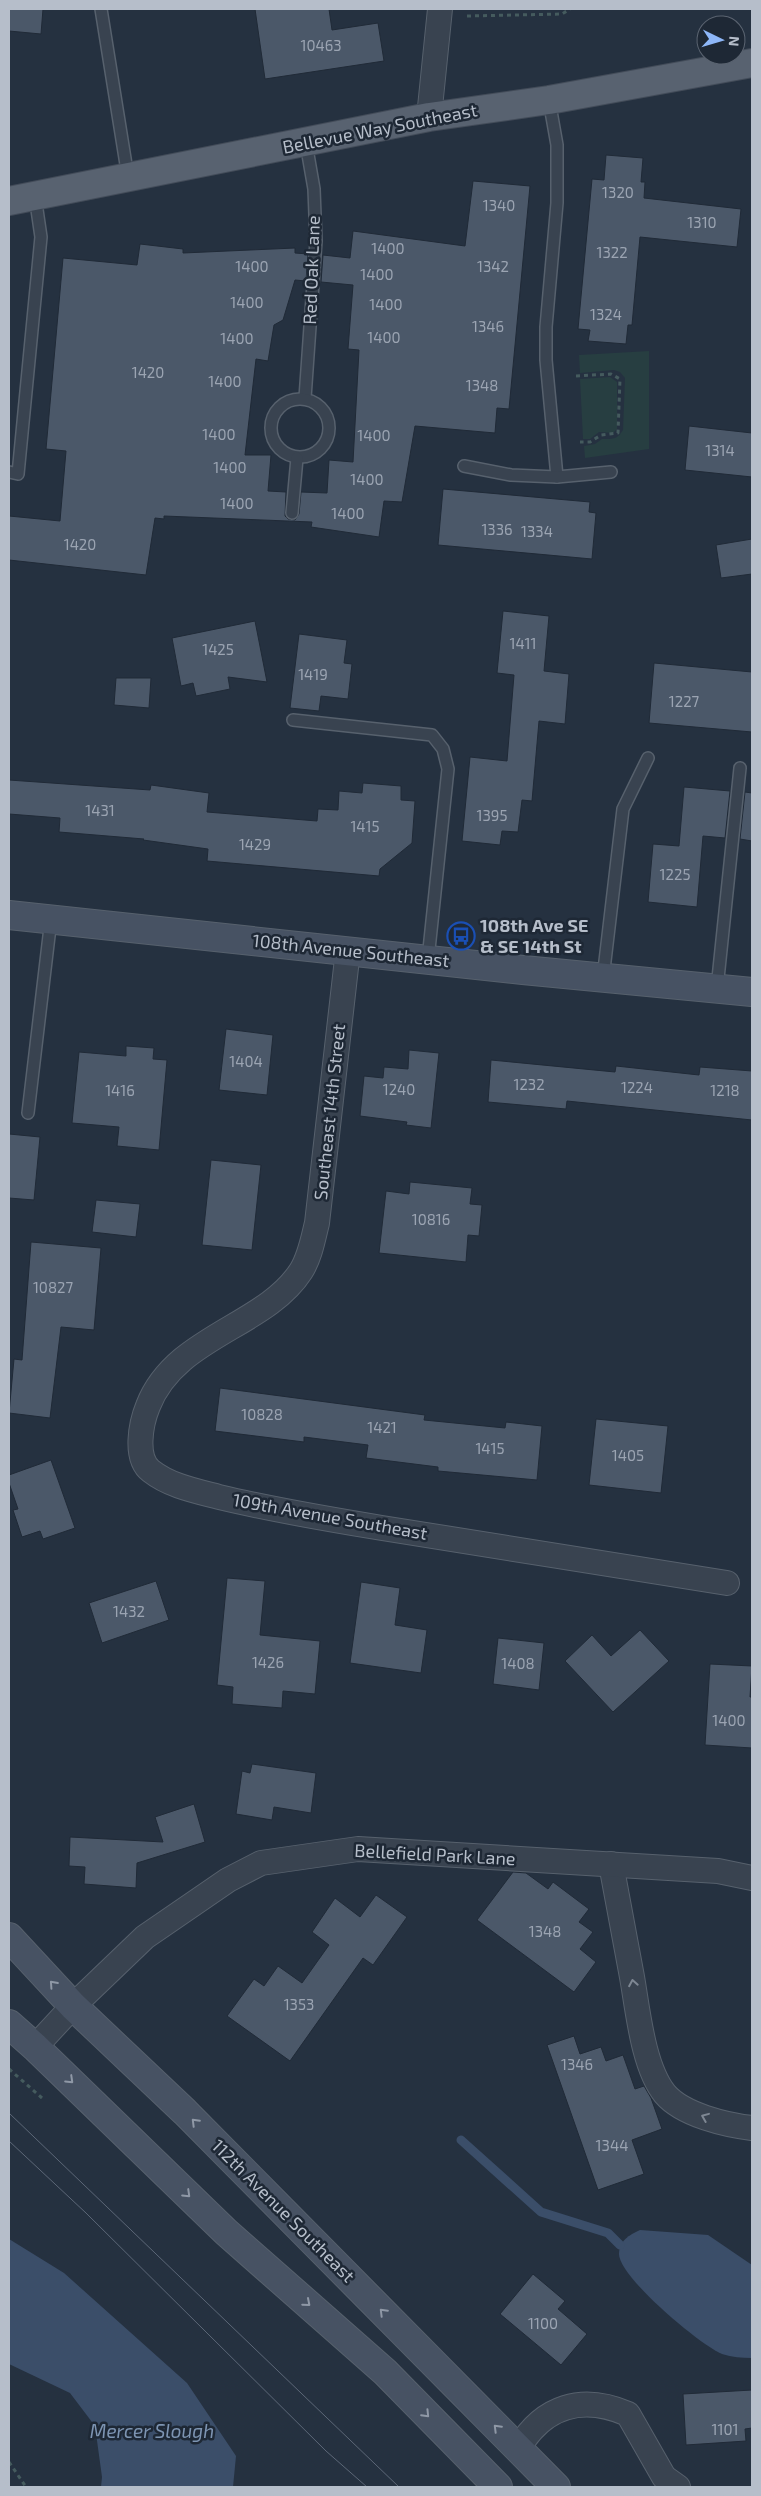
<svg xmlns="http://www.w3.org/2000/svg" width="761" height="2496" viewBox="0 0 761 2496" font-family="'Exo 2',sans-serif">
<style>
.green{fill:#273e41}
.water{fill:#3b4e69}
.lines{fill:none;stroke-linecap:round;stroke-linejoin:round}
.stream{stroke:#3b4e69;stroke-width:9}
.building{fill:#4b5869;stroke:#202a37}
.lane-casing{stroke:#57616d;stroke-width:14}
.street-casing{stroke:#57616d;stroke-width:26}
.secondary-casing{stroke:#57616d;stroke-width:30}
.primary-casing{stroke:#434c59;stroke-width:30}
.path{stroke:#455b5e;stroke-width:3;stroke-dasharray:4 4;stroke-linecap:butt}
.lane{stroke:#394350;stroke-width:11}
.street{stroke:#394350;stroke-width:24}
.secondary{stroke:#475263;stroke-width:28}
.primary{stroke:#586270;stroke-width:28}
.tram{stroke:#5c6777;stroke-width:1}
.oneway{stroke:#7e8793}
.oneway2{stroke:#8f98a6}
.labels{text-anchor:middle;stroke-width:5;stroke-linejoin:round;paint-order:stroke}
.number-label{font-size:15px;fill:#9ba4b2}
.street-label{font-size:18px;fill:#b6beca;stroke:#1e2835}
.poi-label{font-size:18px;font-weight:bold;fill:#b6beca;stroke:#1e2835;text-anchor:start}
.water-label{font-size:19px;font-style:italic;fill:#7d94b2;stroke:#1e2835}
</style>
<rect width="100%" height="100%" fill="#253140"/>
<g class="green">
<path d="M649,351V449L585,458L584,446L595,444L602,439C612,439 617,440 623,430L625,378L620,372L614,370L580,373L579,355Z"/>
<path d="M610,377L617,382V429L613,433L599,432L590,439H583L580,379Z"/>
</g>
<g class="water">
<path d="M640,2230L708,2235L752,2265V2358C742,2358 732,2357 722,2354C700,2345 619,2277 619,2254C619,2241 629,2235 640,2230Z"/>
<path d="M9,2239L64,2273L187,2383L236,2456L233,2487H101L102,2477L95,2426L70,2393L9,2364Z"/>
</g>
<g class="lines">
<path class="stream" d="M461,2140L541,2212L608,2233L620,2245"/>
</g>
<g class="building">
<path d="M9,9H43L41,34L9,31Z"/>
<path d="M255,9H329L332,30L378,23L384,61L265,79Z"/>
<path d="M606,155L643,158L641,182H645L644,198L741,209L737,247L640,237L632,325H628L626,344L588,341L590,330L578,329L592,179L604,180Z"/>
<path d="M473,181L530,186L509,409L497,408L495,433L415,426L402,502L384,501L379,537L311,527L312,522L164,516V519L155,518L146,575L9,560V516L60,521L66,451L46,449L63,258L137,265L140,244L183,249V253L295,248V253L308,254L306,281L295,280L283,320L274,325L268,361L256,359L245,455H271L268,491L286,492L285,516L288,519L295,520L299,514L301,492L327,493L329,460L353,462L359,350L348,349L353,285L321,282L323,255L350,258L353,231L465,246Z"/>
<path d="M689,426L752,433V477L685,470Z"/>
<path d="M443,489L590,502L589,512L596,513L592,559L438,545Z"/>
<path d="M752,539V574L721,578L716,545Z"/>
<path d="M503,611L549,616L544,671L569,674L565,724L539,721L532,801L522,800L518,832L502,831L500,845L462,841L470,757L507,761L514,675L497,673Z"/>
<path d="M255,621L267,682L228,677L230,689L196,696L193,683L181,686L172,638Z"/>
<path d="M299,634L347,640L344,663L352,664L348,699L321,696L319,711L290,708Z"/>
<path d="M654,663L752,672V732L649,723Z"/>
<path d="M116,678H151L149,708L114,705Z"/>
<path d="M9,780L150,790L151,785L209,793L207,812L317,821L318,809L338,810L339,791L362,793L363,783L401,786V800L415,801L412,843L380,869L379,876L207,861L208,849L143,840L144,839L59,832L60,818L9,814Z"/>
<path d="M684,787L730,791L725,838L703,836L697,907L648,902L653,844L679,846Z"/>
<path d="M745,792L752,793V841L740,839Z"/>
<path d="M226,1029L273,1035L267,1095L219,1090Z"/>
<path d="M126,1046L154,1048L153,1059L167,1060L159,1150L117,1146L119,1127L72,1123L79,1052L126,1056Z"/>
<path d="M409,1050L439,1053L431,1128L406,1125L407,1122L360,1116L364,1076L383,1078L384,1067L408,1069Z"/>
<path d="M491,1060L615,1072L616,1066L699,1075L700,1067L752,1071V1120L567,1101L566,1109L488,1102Z"/>
<path d="M9,1134L40,1137L34,1200L9,1198Z"/>
<path d="M211,1160L261,1165L252,1250L202,1245Z"/>
<path d="M410,1182L472,1188L470,1204L482,1205L479,1236L468,1235L466,1262L379,1253L386,1191L409,1194Z"/>
<path d="M96,1200L140,1204L136,1237L92,1232Z"/>
<path d="M31,1242L101,1248L94,1330L61,1327L50,1418L9,1413L14,1359L22,1360Z"/>
<path d="M220,1388L425,1415L424,1420L505,1428L506,1422L542,1426L537,1480L438,1471V1467L366,1458L368,1445L304,1437V1442L215,1431Z"/>
<path d="M596,1419L668,1426L661,1493L589,1485Z"/>
<path d="M51,1460L75,1528L43,1539L40,1531L22,1537L13,1510L18,1509L9,1483V1475Z"/>
<path d="M227,1578L265,1581L260,1635L320,1641L315,1694L283,1691L282,1708L232,1704L233,1687L217,1685Z"/>
<path d="M156,1581L169,1620L102,1643L89,1603Z"/>
<path d="M361,1582L400,1588L395,1625L427,1630L421,1673L350,1663Z"/>
<path d="M640,1630L669,1661L613,1712L565,1661L592,1635L611,1656Z"/>
<path d="M498,1638L544,1643L539,1690L493,1684Z"/>
<path d="M710,1664L752,1666L750,1697H752V1748L705,1745Z"/>
<path d="M252,1764L316,1773L311,1813L274,1807L272,1820L236,1814L242,1771L250,1773Z"/>
<path d="M194,1804L205,1842L137,1863L136,1888L84,1884L85,1867L69,1866L70,1837L163,1842L155,1817Z"/>
<path d="M513,1872L526,1873L548,1889L553,1882L589,1909L579,1922L593,1932L580,1949L596,1962L574,1992L477,1920Z"/>
<path d="M376,1895L407,1917L373,1965L363,1958L290,2061L227,2016L254,1979L264,1986L278,1966L302,1983L329,1945L312,1932L335,1898L360,1917Z"/>
<path d="M574,2036L580,2054L601,2047L606,2061L623,2055L635,2089L644,2086L651,2098L662,2129L632,2140L644,2174L598,2190L547,2045Z"/>
<path d="M533,2274L565,2301L558,2309L587,2334L561,2365L500,2314Z"/>
<path d="M752,2390V2428L745,2429L746,2441L686,2445L683,2394Z"/>
</g>
<g class="lines">
<g class="lane-casing">
<g id="lane">
<path d="M101,9L128,177"/>
<path d="M549,100L557,145V203L546,327V360L557,477"/>
<path d="M305,398L316,241L314,189L306,143"/>
<circle cx="300" cy="428" r="29"/>
<path d="M464,466L511,475L557,477L611,472"/>
<path d="M9,472L18,474L41,237L35,196"/>
<path d="M292,513L297,458"/>
<path d="M293,720L432,735L443,749L448,769L428,959"/>
<path d="M603,978L623,809L648,758"/>
<path d="M717,988L740,768"/>
<path d="M28,1113L51,919"/>
</g>
</g>
<g class="street-casing">
<g id="street">
<path d="M429,117L440,9"/>
<path d="M348,950L317,1223C313,1239 310,1257 301,1271C265,1327 175,1336 148,1406C141,1423 134,1458 151,1471C170,1486 196,1491 219,1497C273,1510 327,1519 382,1528C497,1546 612,1565 727,1583"/>
<path d="M611,1864C618,1902 625,1940 632,1977C638,2011 643,2067 665,2094C683,2115 726,2125 752,2128"/>
<path d="M35,2047L73,2006L145,1937L228,1880L261,1863L358,1849L718,1871L752,1878"/>
<path d="M518,2449C543,2406 582,2394 628,2414L664,2477L678,2487"/>
</g>
</g>
<g class="secondary-casing">
<g id="secondary">
<path d="M9,915L523,970L752,992"/>
<path d="M9,1937L73,2006L185,2112L556,2487"/>
<path d="M9,2024L35,2047L226,2232L385,2372L498,2487"/>
</g>
</g>
<g class="primary-casing">
<path id="primary" d="M9,201L429,117L549,100L752,63"/>
</g>
<g class="path">
<path d="M467,16L562,14L570,9"/>
<path d="M576,376L611,374L620,379L618,433L601,435L590,442H580"/>
<path d="M9,2069L42,2098"/>
<path d="M9,2462L26,2487"/>
</g>
<use href="#lane" class="lane"/>
<use href="#street" class="street"/>
<use href="#secondary" class="secondary"/>
<use href="#primary" class="primary"/>
<g class="tram">
<path d="M9,2113L399,2487"/>
<path d="M9,2141L86,2213L326,2451L367,2487"/>
</g>
</g>
<defs><path id="oneway-chevron" d="M-2-3.5L2.5 0L-2 3.5" fill="none" stroke-width="1.6" stroke-linecap="round" stroke-linejoin="round" transform="scale(1.25)"/></defs>
<g class="oneway">
<use href="#oneway-chevron" transform="translate(633 1983) rotate(-100)"/>
<use href="#oneway-chevron" transform="translate(705 2117) rotate(-158)"/>
</g>
<g class="oneway2">
<use href="#oneway-chevron" transform="translate(53 1984) rotate(-132)"/>
<use href="#oneway-chevron" transform="translate(70 2080) rotate(44)"/>
<use href="#oneway-chevron" transform="translate(195 2122) rotate(-135)"/>
<use href="#oneway-chevron" transform="translate(187 2194) rotate(44)"/>
<use href="#oneway-chevron" transform="translate(307 2303) rotate(41)"/>
<use href="#oneway-chevron" transform="translate(383 2312) rotate(-135)"/>
<use href="#oneway-chevron" transform="translate(426 2414) rotate(46)"/>
<use href="#oneway-chevron" transform="translate(497 2428) rotate(-135)"/>
</g>
<defs>
<g id="bus-ring" transform="scale(1.4375)"><circle r="9.5" fill="#1e2835" stroke="#1a4fb4" stroke-width="1.5"/><path d="M-5-6H5V4H4V6H2V4H-2V6H-4V4H-5ZM-3.5-4V0h7V-4ZM-3.5 1.2v1.5H-2V1.2ZM2 1.2v1.5H3.5V1.2Z" fill="#1a4fb4"/></g>
</defs>
<g fill-rule="evenodd">
<use href="#bus-ring" x="461" y="936"/>
</g>
<g class="labels">
<g class="number-label">
<text x="321" y="51">10463</text>
<text x="618" y="198">1320</text>
<text x="499" y="211">1340</text>
<text x="702" y="228">1310</text>
<text x="388" y="254">1400</text>
<text x="612" y="258">1322</text>
<text x="252" y="272">1400</text>
<text x="493" y="272">1342</text>
<text x="377" y="280">1400</text>
<text x="247" y="308">1400</text>
<text x="386" y="310">1400</text>
<text x="606" y="320">1324</text>
<text x="488" y="332">1346</text>
<text x="384" y="343">1400</text>
<text x="237" y="344">1400</text>
<text x="148" y="378">1420</text>
<text x="225" y="387">1400</text>
<text x="482" y="391">1348</text>
<text x="219" y="440">1400</text>
<text x="374" y="441">1400</text>
<text x="720" y="456">1314</text>
<text x="230" y="473">1400</text>
<text x="367" y="485">1400</text>
<text x="237" y="509">1400</text>
<text x="348" y="519">1400</text>
<text x="497" y="535">1336</text>
<text x="537" y="537">1334</text>
<text x="80" y="550">1420</text>
<text x="523" y="649">1411</text>
<text x="218" y="655">1425</text>
<text x="313" y="680">1419</text>
<text x="684" y="707">1227</text>
<text x="100" y="816">1431</text>
<text x="492" y="821">1395</text>
<text x="365" y="832">1415</text>
<text x="255" y="850">1429</text>
<text x="675" y="880">1225</text>
<text x="246" y="1067">1404</text>
<text x="529" y="1090">1232</text>
<text x="637" y="1093">1224</text>
<text x="399" y="1095">1240</text>
<text x="120" y="1096">1416</text>
<text x="725" y="1096">1218</text>
<text x="431" y="1225">10816</text>
<text x="53" y="1293">10827</text>
<text x="262" y="1420">10828</text>
<text x="382" y="1433">1421</text>
<text x="490" y="1454">1415</text>
<text x="628" y="1461">1405</text>
<text x="129" y="1617">1432</text>
<text x="268" y="1668">1426</text>
<text x="518" y="1669">1408</text>
<text x="729" y="1726">1400</text>
<text x="545" y="1937">1348</text>
<text x="299" y="2010">1353</text>
<text x="577" y="2070">1346</text>
<text x="612" y="2151">1344</text>
<text x="543" y="2329">1100</text>
<text x="725" y="2435">1101</text>
</g>
<g class="street-label">
<text transform="translate(380 129) rotate(-11)" y="6">Bellevue Way Southeast</text>
<text transform="translate(312 270) rotate(-88)" y="6">Red Oak Lane</text>
<text transform="translate(351 951) rotate(6)" y="6">108th Avenue Southeast</text>
<text transform="translate(330 1112) rotate(-84)" y="6">Southeast 14th Street</text>
<text transform="translate(330 1517) rotate(10)" y="6">109th Avenue Southeast</text>
<text transform="translate(435 1855) rotate(3)" y="6">Bellefield Park Lane</text>
<text transform="translate(283 2211) rotate(45)" y="6">112th Avenue Southeast</text>
</g>
<g class="poi-label">
<text x="480" y="932">108th Ave SE<tspan x="480" dy="21">&amp; SE 14th St</tspan></text>
</g>
<g class="water-label">
<text x="152" y="2438">Mercer Slough</text>
</g>
</g>
<rect width="761" height="2496" fill="none" stroke="#b6beca" stroke-width="20"/>
<g transform="translate(721 40) rotate(95)"><circle r="24" fill="#1e2835" stroke="#5b6471"/>
<path d="M0-4L9 19L0 12L-9 19Z" fill="#8eb7f8"/>
<text y="-8" font-size="14" font-weight="bold" text-anchor="middle" fill="#b6beca">N</text>
</g>
</svg>
